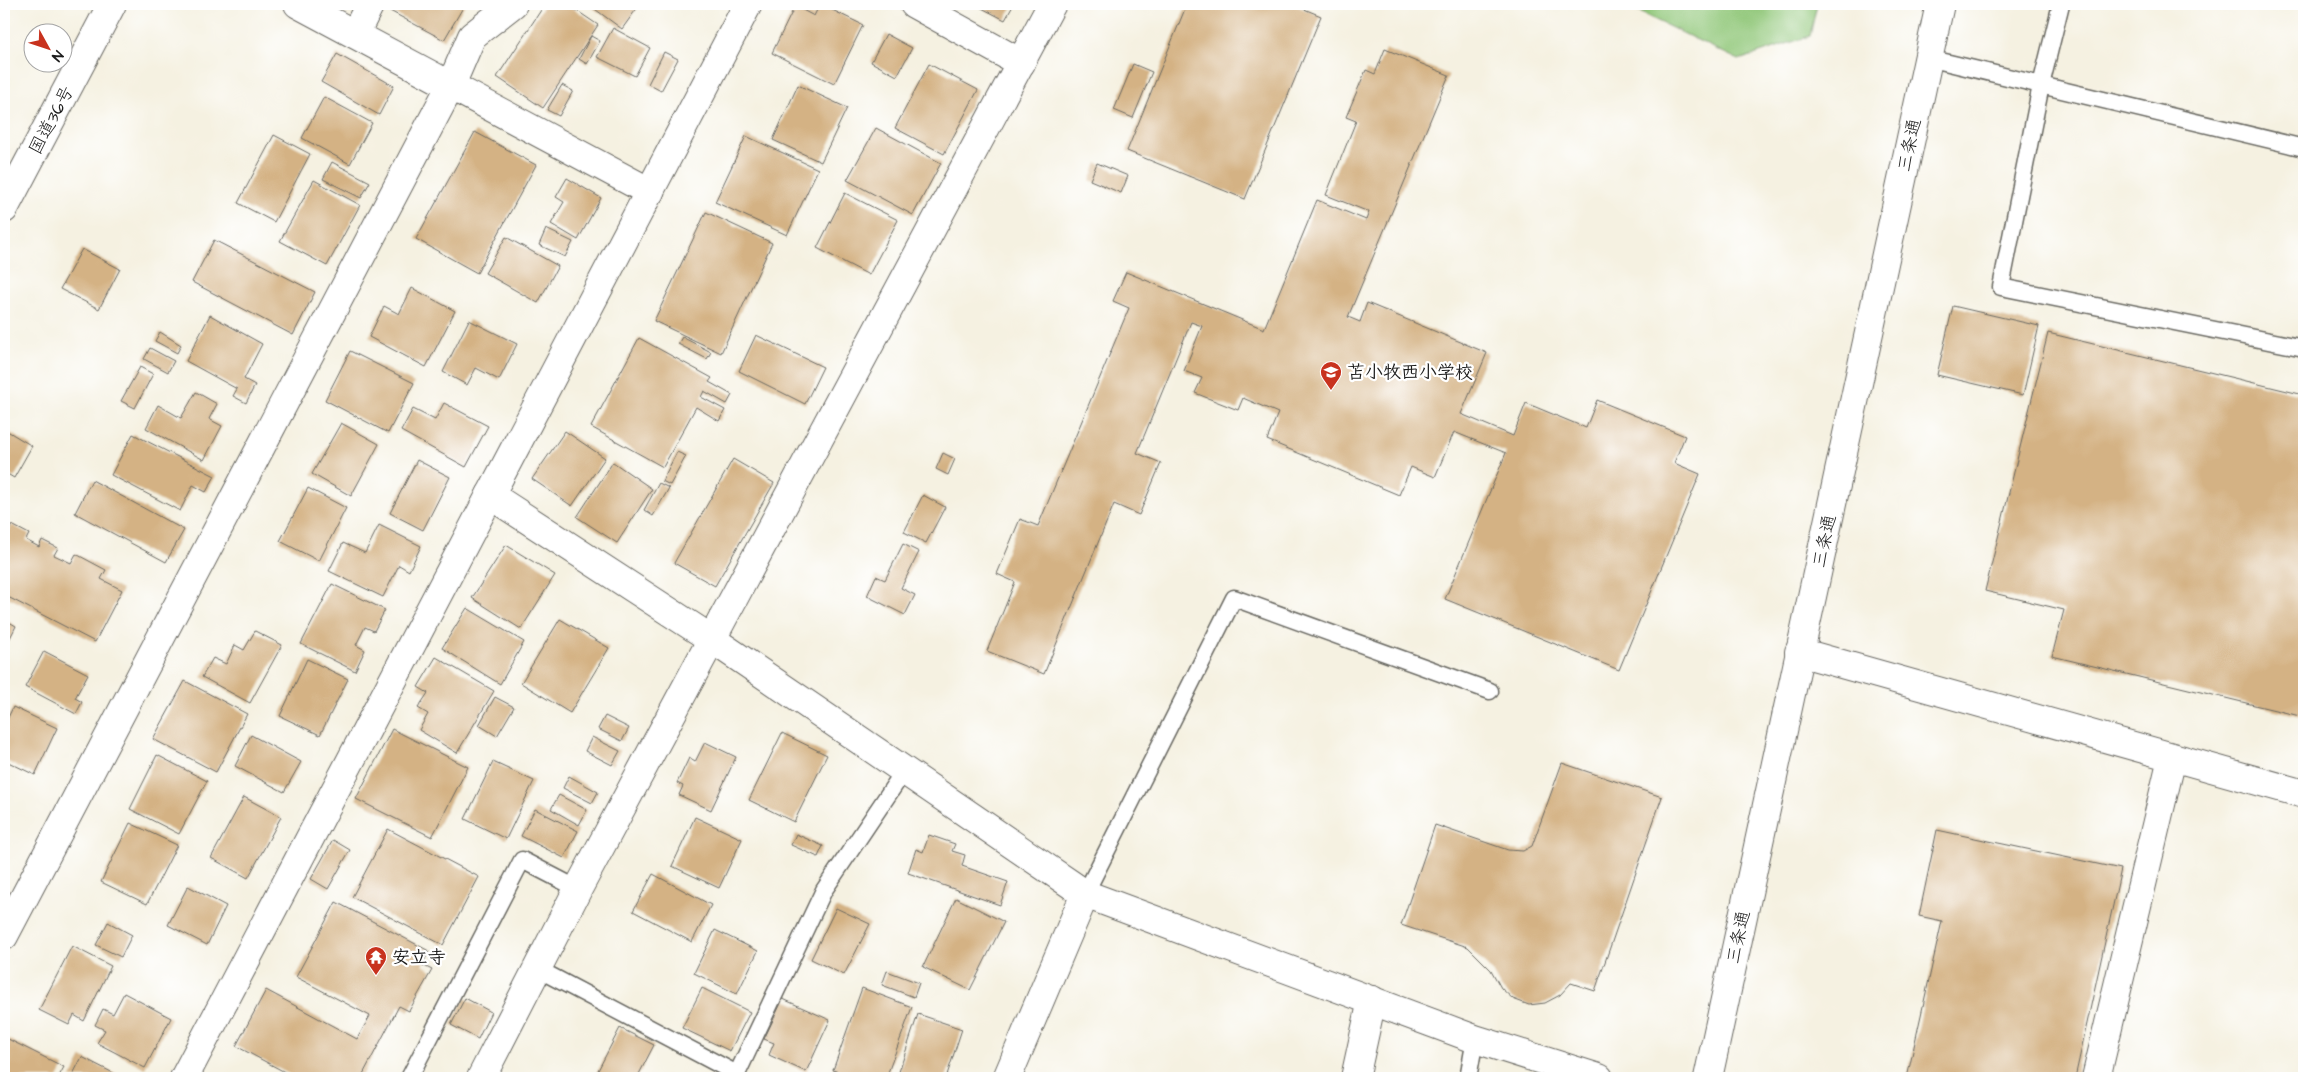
<svg xmlns="http://www.w3.org/2000/svg" width="2308" height="1082" viewBox="0 0 2308 1082" font-family="'Architects Daughter','Klee One',sans-serif">
<style>
.green{fill:#92c87a;stroke:#57724b}
.building{fill:#d4b284}
.lines{fill:none;stroke-linecap:round;stroke-linejoin:round}
.service-casing{stroke:#686761;stroke-width:19}
.minor-casing{stroke:#686761;stroke-width:30}
.tertiary-casing{stroke:#686761;stroke-width:30}
.trunk-casing{stroke:#686761;stroke-width:30}
.service{stroke:#fff;stroke-width:16}
.minor{stroke:#fff;stroke-width:28}
.tertiary{stroke:#fff;stroke-width:28}
.trunk{stroke:#fff;stroke-width:28}
.labels{text-anchor:middle;stroke-width:4.5;stroke-linejoin:round;paint-order:stroke}
.street-label{font-size:18px;fill:#1c1c1c;stroke:#fff}
.poi-label{font-size:18px;font-weight:bold;fill:#1c1c1c;stroke:#fff;text-anchor:start}
</style>
<rect width="100%" height="100%" fill="#fff"/>
<filter id="ink" filterUnits="userSpaceOnUse"><feTurbulence type="fractalNoise" baseFrequency=".02" numOctaves="2"/><feDisplacementMap in="SourceGraphic" scale="10" xChannelSelector="R" yChannelSelector="G"/><feConvolveMatrix kernelMatrix="1 2 1 2 8 2 1 2 1" color-interpolation-filters="sRGB"/></filter>
<filter id="wash" filterUnits="userSpaceOnUse"><feTurbulence type="fractalNoise" baseFrequency=".0096" numOctaves="4" result="noise"/><feDisplacementMap in="SourceGraphic" scale="20" xChannelSelector="R" yChannelSelector="G"/><feGaussianBlur stdDeviation="1.12" result="paint"/><feColorMatrix in="noise" values="0 0 0 0 0 0 0 0 0 0 0 0 0 0 0 0 0 1.4 0 .05"/><feComposite in="paint" operator="in"/></filter>
<g filter="url(#wash)">
<rect width="100%" height="100%" fill="#f5f1e1"/>
<path class="green" d="M1622,4H1817L1810,36L1739,60Z"/>
<g id="blocks">
<g class="building">
<path d="M394,4H465L444,40L390,11Z"/>
<path d="M545,4H567L598,25L543,108L497,77Z"/>
<path d="M588,4H640L622,29Z"/>
<path d="M820,4L863,25L834,84L772,53L795,6L814,16Z"/>
<path d="M974,4H1014L1005,20Z"/>
<path d="M1187,4H1292L1321,16L1245,199L1127,151Z"/>
<path d="M613,28L650,48L635,76L597,57Z"/>
<path d="M886,34L912,48L897,76L871,62Z"/>
<path d="M591,36L600,41L587,64L579,59Z"/>
<path d="M1385,49L1449,75L1348,317L1360,322L1367,303L1487,353L1461,414L1513,436L1526,403L1586,428L1597,400L1685,436L1674,463L1700,474L1619,670L1445,599L1506,453L1454,432L1435,477L1411,467L1399,495L1267,440L1278,413L1243,398L1238,410L1195,393L1202,378L1184,371L1202,326L1191,322L1137,453L1161,463L1139,515L1114,504L1044,674L987,651L1015,582L997,574L1020,519L1038,526L1129,308L1113,301L1126,272L1264,329L1317,200L1366,220L1369,212L1326,195L1356,121L1346,117L1366,70L1375,74Z"/>
<path d="M664,52L678,59L661,91L648,84Z"/>
<path d="M337,54L394,86L379,115L321,82Z"/>
<path d="M929,64L978,90L944,154L895,128Z"/>
<path d="M1133,64L1152,72L1133,118L1114,110Z"/>
<path d="M562,85L573,91L559,116L547,110Z"/>
<path d="M798,85L847,108L821,162L773,140Z"/>
<path d="M324,97L372,123L350,164L302,138Z"/>
<path d="M876,128L941,163L913,215L847,180Z"/>
<path d="M475,132L536,165L477,273L416,239Z"/>
<path d="M274,135L310,154L274,222L238,203Z"/>
<path d="M746,136L818,169L787,235L715,202Z"/>
<path d="M332,162L370,182L361,198L323,179Z"/>
<path d="M1097,163L1128,176L1121,193L1090,180Z"/>
<path d="M567,178L601,198L578,240L551,224L564,202L556,197Z"/>
<path d="M314,180L360,205L327,266L280,241Z"/>
<path d="M845,193L898,220L869,275L817,248Z"/>
<path d="M706,212L772,243L721,353L654,321Z"/>
<path d="M546,229L573,242L565,257L539,245Z"/>
<path d="M506,237L558,266L538,303L485,273Z"/>
<path d="M214,240L315,292L293,335L192,282Z"/>
<path d="M82,249L120,269L99,309L60,289Z"/>
<path d="M412,288L455,311L426,367L369,337L384,306L399,314Z"/>
<path d="M1953,306L2039,326L2023,395L1937,375Z"/>
<path d="M210,315L262,344L244,379L255,385L246,403L233,396L237,389L186,361Z"/>
<path d="M469,320L517,344L499,380L476,368L467,385L443,372Z"/>
<path d="M160,332L181,345L177,353L155,341Z"/>
<path d="M2048,333L2304,395V717L2052,656L2064,610L1985,591Z"/>
<path d="M756,335L823,367L805,404L739,371Z"/>
<path d="M682,337L711,352L707,359L678,344Z"/>
<path d="M639,338L712,378L709,382L732,395L727,404L704,391L701,397L725,410L719,421L696,407L663,467L591,427Z"/>
<path d="M150,348L174,361L168,372L144,359Z"/>
<path d="M350,351L414,383L388,433L325,400Z"/>
<path d="M140,367L153,374L135,408L121,401Z"/>
<path d="M196,392L217,404L209,419L222,426L204,460L146,428L158,405L181,418Z"/>
<path d="M444,403L488,426L466,467L401,431L413,409L435,420Z"/>
<path d="M341,423L379,444L351,496L312,474Z"/>
<path d="M4,429L32,446L14,478L4,472Z"/>
<path d="M565,431L605,458L572,506L532,479Z"/>
<path d="M133,434L215,476L206,492L193,485L180,511L111,475Z"/>
<path d="M677,452L686,456L670,485L662,481Z"/>
<path d="M943,453L955,459L948,475L936,469Z"/>
<path d="M733,459L774,483L715,586L674,563Z"/>
<path d="M417,460L450,477L423,530L390,513Z"/>
<path d="M613,462L652,489L617,543L577,517Z"/>
<path d="M92,480L184,530L166,562L75,513Z"/>
<path d="M659,483L669,488L653,516L644,510Z"/>
<path d="M308,488L346,508L319,561L280,541Z"/>
<path d="M923,495L945,507L926,543L904,532Z"/>
<path d="M12,525L29,534L26,540L39,547L42,540L58,548L54,555L71,563L76,554L106,570L101,579L122,590L95,642L4,595V528L9,530Z"/>
<path d="M379,525L421,546L409,571L399,565L383,597L329,571L343,543L365,553Z"/>
<path d="M903,544L919,552L901,588L915,595L905,615L867,596L876,576L885,580Z"/>
<path d="M506,545L555,575L521,629L472,598Z"/>
<path d="M332,584L385,610L374,631L365,627L356,645L365,650L355,671L301,644Z"/>
<path d="M467,608L524,642L500,684L442,648Z"/>
<path d="M4,619L16,626L4,650Z"/>
<path d="M560,619L609,648L570,713L521,683Z"/>
<path d="M255,631L282,645L250,703L202,677L213,658L226,664L235,645L244,650Z"/>
<path d="M44,651L88,674L75,698L82,702L76,714L25,687Z"/>
<path d="M436,657L494,691L457,753L419,730L428,714L418,708L428,693L418,687Z"/>
<path d="M307,659L348,679L320,735L280,716Z"/>
<path d="M185,681L247,714L216,772L153,739Z"/>
<path d="M495,697L514,707L497,736L479,725Z"/>
<path d="M13,707L57,728L35,775L4,760V726Z"/>
<path d="M605,716L629,728L622,741L598,729Z"/>
<path d="M392,729L468,767L432,837L356,799Z"/>
<path d="M782,733L827,755L794,822L749,800Z"/>
<path d="M251,735L301,762L284,792L235,766Z"/>
<path d="M592,737L620,751L612,765L585,751Z"/>
<path d="M705,742L736,757L711,810L679,795L683,786L677,783L689,758L695,762Z"/>
<path d="M157,755L207,781L179,834L130,809Z"/>
<path d="M493,762L534,781L506,839L465,819Z"/>
<path d="M1562,763L1662,797L1595,991L1571,983L1560,995L1545,1003L1529,1005L1513,999L1501,988L1491,970L1468,947L1401,925L1435,825L1508,850L1523,851L1532,846Z"/>
<path d="M569,776L598,792L592,803L563,788Z"/>
<path d="M559,795L587,810L579,825L551,809Z"/>
<path d="M244,797L281,817L248,878L211,858Z"/>
<path d="M535,809L578,831L564,858L521,836Z"/>
<path d="M695,817L742,839L719,888L672,866Z"/>
<path d="M130,823L177,845L147,904L101,882Z"/>
<path d="M388,829L479,877L443,945L352,897Z"/>
<path d="M1937,830L2121,869L2075,1078H1907L1942,921L1919,916Z"/>
<path d="M796,834L823,846L818,857L791,845Z"/>
<path d="M929,835L955,844L952,851L965,855L962,866L1008,882L1000,905L908,873L916,849L923,852Z"/>
<path d="M333,840L350,850L328,889L311,879Z"/>
<path d="M653,874L711,905L692,942L633,911Z"/>
<path d="M188,886L226,906L207,945L168,925Z"/>
<path d="M956,898L1004,922L970,990L923,967Z"/>
<path d="M336,902L429,951L422,965L432,970L409,1011L399,1006L361,1078H296L236,1046L266,990L357,1039L370,1016L296,977Z"/>
<path d="M836,908L870,924L844,975L811,959Z"/>
<path d="M108,922L132,935L121,957L96,945Z"/>
<path d="M715,930L758,951L737,994L694,973Z"/>
<path d="M72,946L111,966L84,1021L74,1015L69,1025L39,1010Z"/>
<path d="M887,971L919,983L914,997L882,985Z"/>
<path d="M702,988L750,1012L730,1051L682,1028Z"/>
<path d="M862,988L912,1007L886,1078H856L833,1070Z"/>
<path d="M124,993L171,1018L145,1068L97,1043L105,1030L95,1025L103,1009L113,1014Z"/>
<path d="M465,998L491,1012L478,1039L451,1025Z"/>
<path d="M783,999L830,1020L806,1072L769,1055L774,1043L764,1039Z"/>
<path d="M918,1014L962,1029L946,1078H897Z"/>
<path d="M620,1028L654,1045L637,1078H594Z"/>
<path d="M4,1037L64,1067L58,1078H4Z"/>
<path d="M82,1057L123,1078H71Z"/>
</g>
</g>
</g>
<g filter="url(#ink)">
<use href="#blocks" fill-opacity="0" stroke="#686761" stroke-width="1"/>
<g class="lines">
<g class="service-casing">
<g id="service">
<path d="M2061,4L2041,85L2001,287L2304,348"/>
<path d="M1928,58L2304,148"/>
<path d="M1085,894L1234,598L1490,691"/>
<path d="M536,968L737,1074L824,890L904,771"/>
<path d="M409,1078L522,860L578,889"/>
<path d="M1468,1078L1475,1039"/>
</g>
</g>
<g class="minor-casing">
<g id="minor">
<path d="M298,4L650,192"/>
<path d="M914,4L1021,63"/>
<path d="M355,34L370,4"/>
<path d="M490,495L713,640L1085,894L1475,1039L1599,1078"/>
<path d="M1799,652L2304,794"/>
<path d="M4,936L451,85L472,36L513,4"/>
<path d="M184,1078L748,4"/>
<path d="M481,1078L578,889L1052,4"/>
<path d="M1007,1078L1085,894"/>
<path d="M1355,1078L1372,1000"/>
<path d="M2096,1078L2172,758"/>
</g>
</g>
<g class="tertiary-casing">
<path id="tertiary" d="M1708,1078L1940,4"/>
</g>
<g class="trunk-casing">
<path id="trunk" d="M4,209L112,4"/>
</g>
<use href="#service" class="service"/>
<use href="#minor" class="minor"/>
<use href="#tertiary" class="tertiary"/>
<use href="#trunk" class="trunk"/>
</g>
</g>
<defs>
<g id="school-pin" transform="scale(1.125)"><path d="M0 17L-7.5 6A9.5 9.5 0 1 1 7.5 6Z" fill="#c8321e" stroke="#fff"/><path d="M0-5L7-2L0 1L-7-2ZM-4 1L0 2.5L4 1V4Q0 6-4 4Z" fill="#fff"/></g>
<g id="temple-pin" transform="scale(1.125)"><path d="M0 17L-7.5 6A9.5 9.5 0 1 1 7.5 6Z" fill="#c8321e" stroke="#fff"/><path d="M0-6L5-2H3V0L6.5 2.5H4V6H1.5V3h-3V6H-4V2.5H-6.5L-3 0V-2H-5Z" fill="#fff"/></g>
</defs>
<g fill-rule="evenodd">
<use href="#school-pin" x="1331" y="372"/>
<use href="#temple-pin" x="376" y="957"/>
</g>
<g class="labels">
<g class="street-label">
<text transform="translate(51 120) rotate(-62)" y="6">国道36号</text>
<text transform="translate(1909 145) rotate(-78)" y="6">三条通</text>
<text transform="translate(1824 541) rotate(-78)" y="6">三条通</text>
<text transform="translate(1738 937) rotate(-78)" y="6">三条通</text>
</g>
<g class="poi-label">
<text x="1347" y="378">苫小牧西小学校</text>
<text x="392" y="963">安立寺</text>
</g>
</g>
<rect width="2308" height="1082" fill="none" stroke="#fff" stroke-width="20"/>
<g transform="translate(48 48) rotate(130)"><circle r="24" fill="#ffffff" stroke="#a4a4a4"/>
<path d="M0-4L9 19L0 12L-9 19Z" fill="#c8321e"/>
<text y="-8" font-size="14" font-weight="bold" text-anchor="middle" fill="#1c1c1c">N</text>
</g>
</svg>
